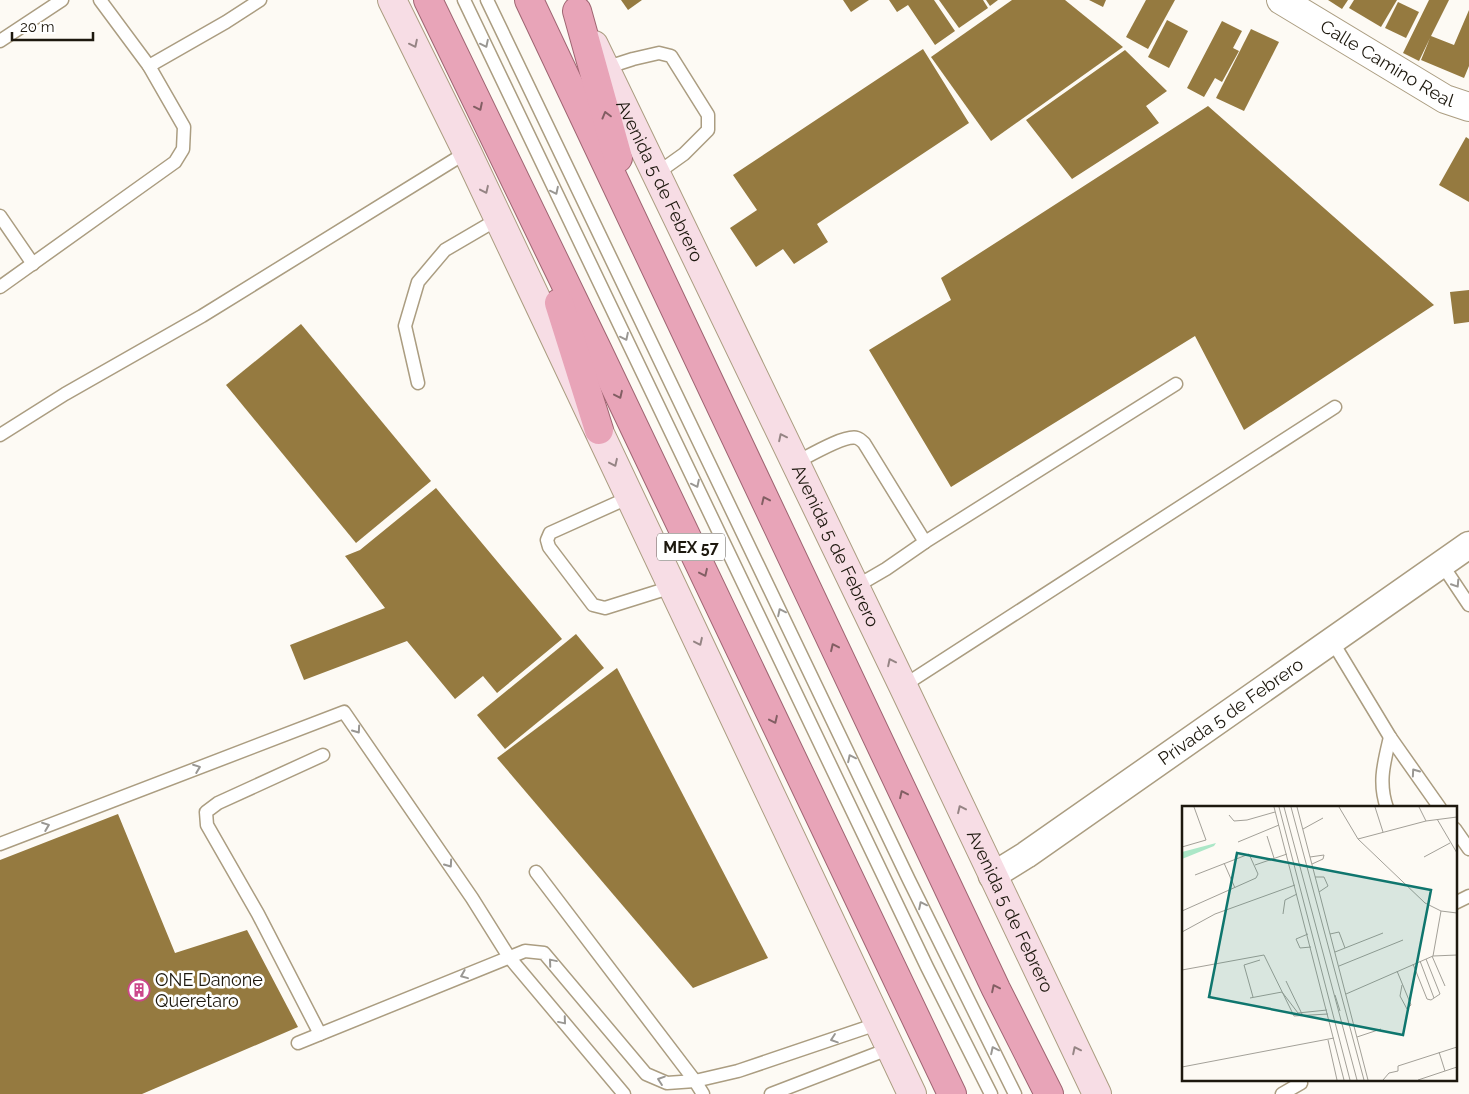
<svg xmlns="http://www.w3.org/2000/svg" width="1469" height="1094" viewBox="0 0 1469 1094" font-family="Raleway,sans-serif">
<style>
.building{fill:#957a40}
.lines{fill:none;stroke-linecap:round;stroke-linejoin:round}
.service-casing{stroke:#ab9d81;stroke-width:15}
.minor-casing{stroke:#ab9d81;stroke-width:29}
.tertiary-casing{stroke:#ab9d81;stroke-width:30}
.secondary-casing{stroke:#ab9d81;stroke-width:30}
.trunk-casing{stroke:#9e6571;stroke-width:30}
.service{stroke:#fff;stroke-width:12}
.minor{stroke:#fff;stroke-width:26}
.tertiary{stroke:#fff;stroke-width:28}
.secondary{stroke:#f7dde5;stroke-width:28}
.trunk{stroke:#e8a4b8;stroke-width:28}
.oneway{stroke:#958484}
.oneway2{stroke:#999793}
.oneway3{stroke:#825e63}
.labels{text-anchor:middle;stroke-width:5;stroke-linejoin:round;paint-order:stroke}
.shield{fill:#fff;stroke:#615d56;stroke-width:1}
.shield-label{font-size:16px;font-weight:bold;fill:#1d180e}
.street-label{font-size:18px;fill:#1d180e;stroke:#fff}
.poi-label{font-size:18px;fill:#1d180e;stroke:#fff;text-anchor:start}
.inset-road{fill:none;stroke:#a3a098;stroke-width:1}
.view{fill:#0f766e;fill-opacity:0.15;stroke:#0f766e;stroke-width:2.5}
.inset-edge{fill:none;stroke:#1d180e;stroke-width:2.5}
</style>
<rect width="100%" height="100%" fill="#fdfaf4"/>
<g class="building">
<path d="M621,0H642L628,10Z"/>
<path d="M843,0H869L851,12Z"/>
<path d="M889,0H934L955,31L935,45L908,5L897,12Z"/>
<path d="M939,0H983L988,8L959,28Z"/>
<path d="M986,0H998L990,6Z"/>
<path d="M1012,0H1065L1123,47L991,141L931,57Z"/>
<path d="M1089,0H1106L1103,7Z"/>
<path d="M1146,0H1175L1148,49L1126,37Z"/>
<path d="M1328,0H1348L1342,9Z"/>
<path d="M1354,0H1397L1381,27L1349,8Z"/>
<path d="M1429,0H1449L1431,36L1454,45L1469,10V66L1464,78L1421,60L1430,38L1419,61L1403,53Z"/>
<path d="M1398,2L1419,12L1406,38L1385,28Z"/>
<path d="M1167,20L1188,31L1169,68L1148,57Z"/>
<path d="M1222,21L1242,31L1233,48L1239,51L1222,82L1215,78L1204,97L1187,88Z"/>
<path d="M1251,29L1279,42L1244,111L1216,98Z"/>
<path d="M923,49L969,123L817,224L828,242L794,264L783,249L756,267L730,228L757,210L733,175Z"/>
<path d="M1125,50L1167,91L1146,106L1159,123L1072,179L1026,120Z"/>
<path d="M1208,106L1434,305L1244,430L1195,336L951,487L869,350L951,300L941,278Z"/>
<path d="M1466,137L1469,139V202L1439,185Z"/>
<path d="M1469,290V322L1454,324L1450,292Z"/>
<path d="M301,324L431,481L356,543L226,385Z"/>
<path d="M436,488L562,639L497,693L483,676L455,699L407,641L304,680L290,645L385,608L345,556L360,550Z"/>
<path d="M576,634L604,668L505,749L477,715Z"/>
<path d="M617,668L768,958L693,988L497,758Z"/>
<path d="M118,814L175,953L247,930L298,1027L142,1094H0V860Z"/>
</g>
<g class="lines">
<g class="service-casing">
<g id="service">
<path d="M464,0L927,967L991,1094"/>
<path d="M487,0L909,880L1015,1094"/>
<path d="M0,41L62,0"/>
<path d="M149,66L226,22L260,0"/>
<path d="M605,68L633,59L659,53L671,56L708,115V130L684,154L656,174"/>
<path d="M0,216L33,264"/>
<path d="M0,287L175,162L183,149L184,127L149,66L100,0"/>
<path d="M418,383L405,326L418,282L445,250L498,219"/>
<path d="M0,435L65,394L202,316L467,152"/>
<path d="M795,463C807,457 845,434 857,438C860,439 862,441 864,443L925,542"/>
<path d="M630,497L550,533L547,540L549,547L593,605L605,608L672,587"/>
<path d="M1441,563L1469,605"/>
<path d="M855,587L886,569L925,542L1176,384"/>
<path d="M1332,641L1390,737L1440,808"/>
<path d="M903,686L1335,407"/>
<path d="M1387,808C1378,782 1384,763 1390,737"/>
<path d="M1455,829L1469,849"/>
<path d="M0,844L344,712L472,898L509,957L624,1094"/>
<path d="M536,872L695,1081L703,1094"/>
<path d="M1455,903L1469,896"/>
<path d="M320,1034L258,914L207,825L206,812L218,803L323,755"/>
<path d="M298,1043L525,951L544,953L646,1074L667,1083L695,1081L738,1071L880,1023"/>
<path d="M771,1094L891,1048"/>
<path d="M1282,1094L1301,1083"/>
</g>
</g>
<g class="minor-casing">
<g id="minor">
<path id="s1" d="M992,876L1026,855L1469,545"/>
</g>
</g>
<g class="tertiary-casing">
<g id="tertiary">
<path id="s2" d="M1281,0L1445,99L1469,107"/>
</g>
</g>
<g class="secondary-casing">
<g id="secondary">
<path d="M392,0L467,152L912,1094"/>
<path id="s3" d="M594,45L903,686L1097,1094"/>
</g>
</g>
<g class="trunk-casing">
<g id="trunk">
<path d="M428,0L598,351L952,1094"/>
<path d="M529,0L996,989L1049,1094"/>
<path d="M577,11L618,158"/>
<path d="M559,303L599,430"/>
</g>
</g>
<use href="#service" class="service"/>
<use href="#minor" class="minor"/>
<use href="#tertiary" class="tertiary"/>
<use href="#secondary" class="secondary"/>
<use href="#trunk" class="trunk"/>
</g>
<defs><path id="oneway-chevron" d="M-2-3.5L2.5 0L-2 3.5" fill="none" stroke-width="1.6" stroke-linecap="round" stroke-linejoin="round" transform="scale(1.25)"/></defs>
<g class="oneway">
<use href="#oneway-chevron" transform="translate(414 44) rotate(64)"/>
<use href="#oneway-chevron" transform="translate(485 190) rotate(65)"/>
<use href="#oneway-chevron" transform="translate(782 437) rotate(-116)"/>
<use href="#oneway-chevron" transform="translate(614 463) rotate(65)"/>
<use href="#oneway-chevron" transform="translate(699 642) rotate(65)"/>
<use href="#oneway-chevron" transform="translate(891 662) rotate(-116)"/>
<use href="#oneway-chevron" transform="translate(961 809) rotate(-115)"/>
<use href="#oneway-chevron" transform="translate(1076 1050) rotate(-116)"/>
</g>
<g class="oneway2">
<use href="#oneway-chevron" transform="translate(485 44) rotate(64)"/>
<use href="#oneway-chevron" transform="translate(555 191) rotate(64)"/>
<use href="#oneway-chevron" transform="translate(625 337) rotate(64)"/>
<use href="#oneway-chevron" transform="translate(696 484) rotate(64)"/>
<use href="#oneway-chevron" transform="translate(1456 584) rotate(57)"/>
<use href="#oneway-chevron" transform="translate(781 612) rotate(-116)"/>
<use href="#oneway-chevron" transform="translate(357 730) rotate(55)"/>
<use href="#oneway-chevron" transform="translate(851 758) rotate(-116)"/>
<use href="#oneway-chevron" transform="translate(197 768) rotate(-21)"/>
<use href="#oneway-chevron" transform="translate(1415 772) rotate(-125)"/>
<use href="#oneway-chevron" transform="translate(46 826) rotate(-21)"/>
<use href="#oneway-chevron" transform="translate(449 864) rotate(55)"/>
<use href="#oneway-chevron" transform="translate(922 905) rotate(-116)"/>
<use href="#oneway-chevron" transform="translate(552 962) rotate(-130)"/>
<use href="#oneway-chevron" transform="translate(464 975) rotate(158)"/>
<use href="#oneway-chevron" transform="translate(563 1021) rotate(50)"/>
<use href="#oneway-chevron" transform="translate(834 1039) rotate(161)"/>
<use href="#oneway-chevron" transform="translate(994 1050) rotate(-116)"/>
<use href="#oneway-chevron" transform="translate(661 1080) rotate(-161)"/>
</g>
<g class="oneway3">
<use href="#oneway-chevron" transform="translate(479 107) rotate(64)"/>
<use href="#oneway-chevron" transform="translate(606 115) rotate(-105)"/>
<use href="#oneway-chevron" transform="translate(619 395) rotate(65)"/>
<use href="#oneway-chevron" transform="translate(765 500) rotate(-115)"/>
<use href="#oneway-chevron" transform="translate(704 573) rotate(65)"/>
<use href="#oneway-chevron" transform="translate(834 647) rotate(-115)"/>
<use href="#oneway-chevron" transform="translate(774 720) rotate(65)"/>
<use href="#oneway-chevron" transform="translate(903 794) rotate(-115)"/>
<use href="#oneway-chevron" transform="translate(995 988) rotate(-116)"/>
</g>
<defs>
<g id="building-ring" transform="scale(1.125)"><circle r="9.5" fill="#fff" stroke="#cb478b" stroke-width="1.5"/><path d="M-4-6H4V6H1V3H-1V6H-4ZM-2.5-4.3h1.7v1.8h-1.7ZM.8-4.3h1.7v1.8H.8ZM-2.5-1h1.7V.8h-1.7ZM.8-1h1.7V.8H.8Z" fill="#cb478b"/></g>
</defs>
<g fill-rule="evenodd">
<use href="#building-ring" x="139" y="990"/>
</g>
<g class="labels">
<rect class="shield" x="657" y="533.5" width="68" height="27" rx="4"/>
<g class="shield-label">
<text x="691" y="553">MEX 57</text>
</g>
<g class="street-label">
<text dy="6" stroke="none"><textPath href="#s2" startOffset="124">Calle Camino Real</textPath></text>
<text dy="6" stroke="none"><textPath href="#s3" startOffset="151">Avenida 5 de Febrero</textPath></text>
<text dy="6" stroke="none"><textPath href="#s3" startOffset="556">Avenida 5 de Febrero</textPath></text>
<text dy="6" stroke="none"><textPath href="#s1" startOffset="290">Privada 5 de Febrero</textPath></text>
<text dy="6" stroke="none"><textPath href="#s3" startOffset="961">Avenida 5 de Febrero</textPath></text>
</g>
<g class="poi-label">
<text x="155" y="986">ONE Danone<tspan x="155" dy="21">Queretaro</tspan></text>
</g>
</g>
<g transform="translate(1182 806)">
<rect width="275" height="275" fill="#fdfaf4"/>
<path d="M34,37L32,40L0,53V46Z" fill="#abe7c7"/>
<path class="inset-road" d="M92,1L162,274M97,1L168,274M102,1L175,274M109,1L182,274M115,1L186,274M157,1L176,33L243,97L259,105L275,107M193,1L201,26M237,1L244,15M47,9L52,15L65,14L93,6M255,13L275,47M121,23L141,12M85,30L92,52M176,33L244,15L275,11M56,36L97,19M0,41L24,34L12,1M128,51L142,49L141,53L130,58M242,51L268,37M42,57L53,82M73,59L105,48M133,71H142L146,80L137,86M0,105L74,72L76,68L67,48L13,69M101,108L103,94L115,88M0,126L33,108L113,79M126,128L114,133L118,142L129,141M148,128L157,126L163,142M153,146L201,127M250,150L263,180M251,150L259,105M238,155L252,192M231,158L245,193L249,194L258,188L244,153M157,160L221,134M0,164L82,149L112,210L146,208M215,165L229,199L225,203L218,190L220,179M104,175L120,208M164,188L251,150L275,149M153,189L158,205M71,191L62,159L78,154M68,192L100,186L116,207L145,204M175,231L199,223M146,234L155,274M257,246L263,265M0,261L152,232M201,274L207,267L216,265V260L275,241M236,274L275,261"/>
<path class="view" d="M55,47L249,84L221,229L27,191Z"/>
<rect width="275" height="275" class="inset-edge"/>
</g>
<path d="M12 32v8h81v-8" fill="none" stroke="#1d180e" stroke-width="2.5"/>
<text x="20" y="32" font-size="15" fill="#1d180e" stroke="#ffffff" stroke-width="4" paint-order="stroke">20 m</text>
</svg>
